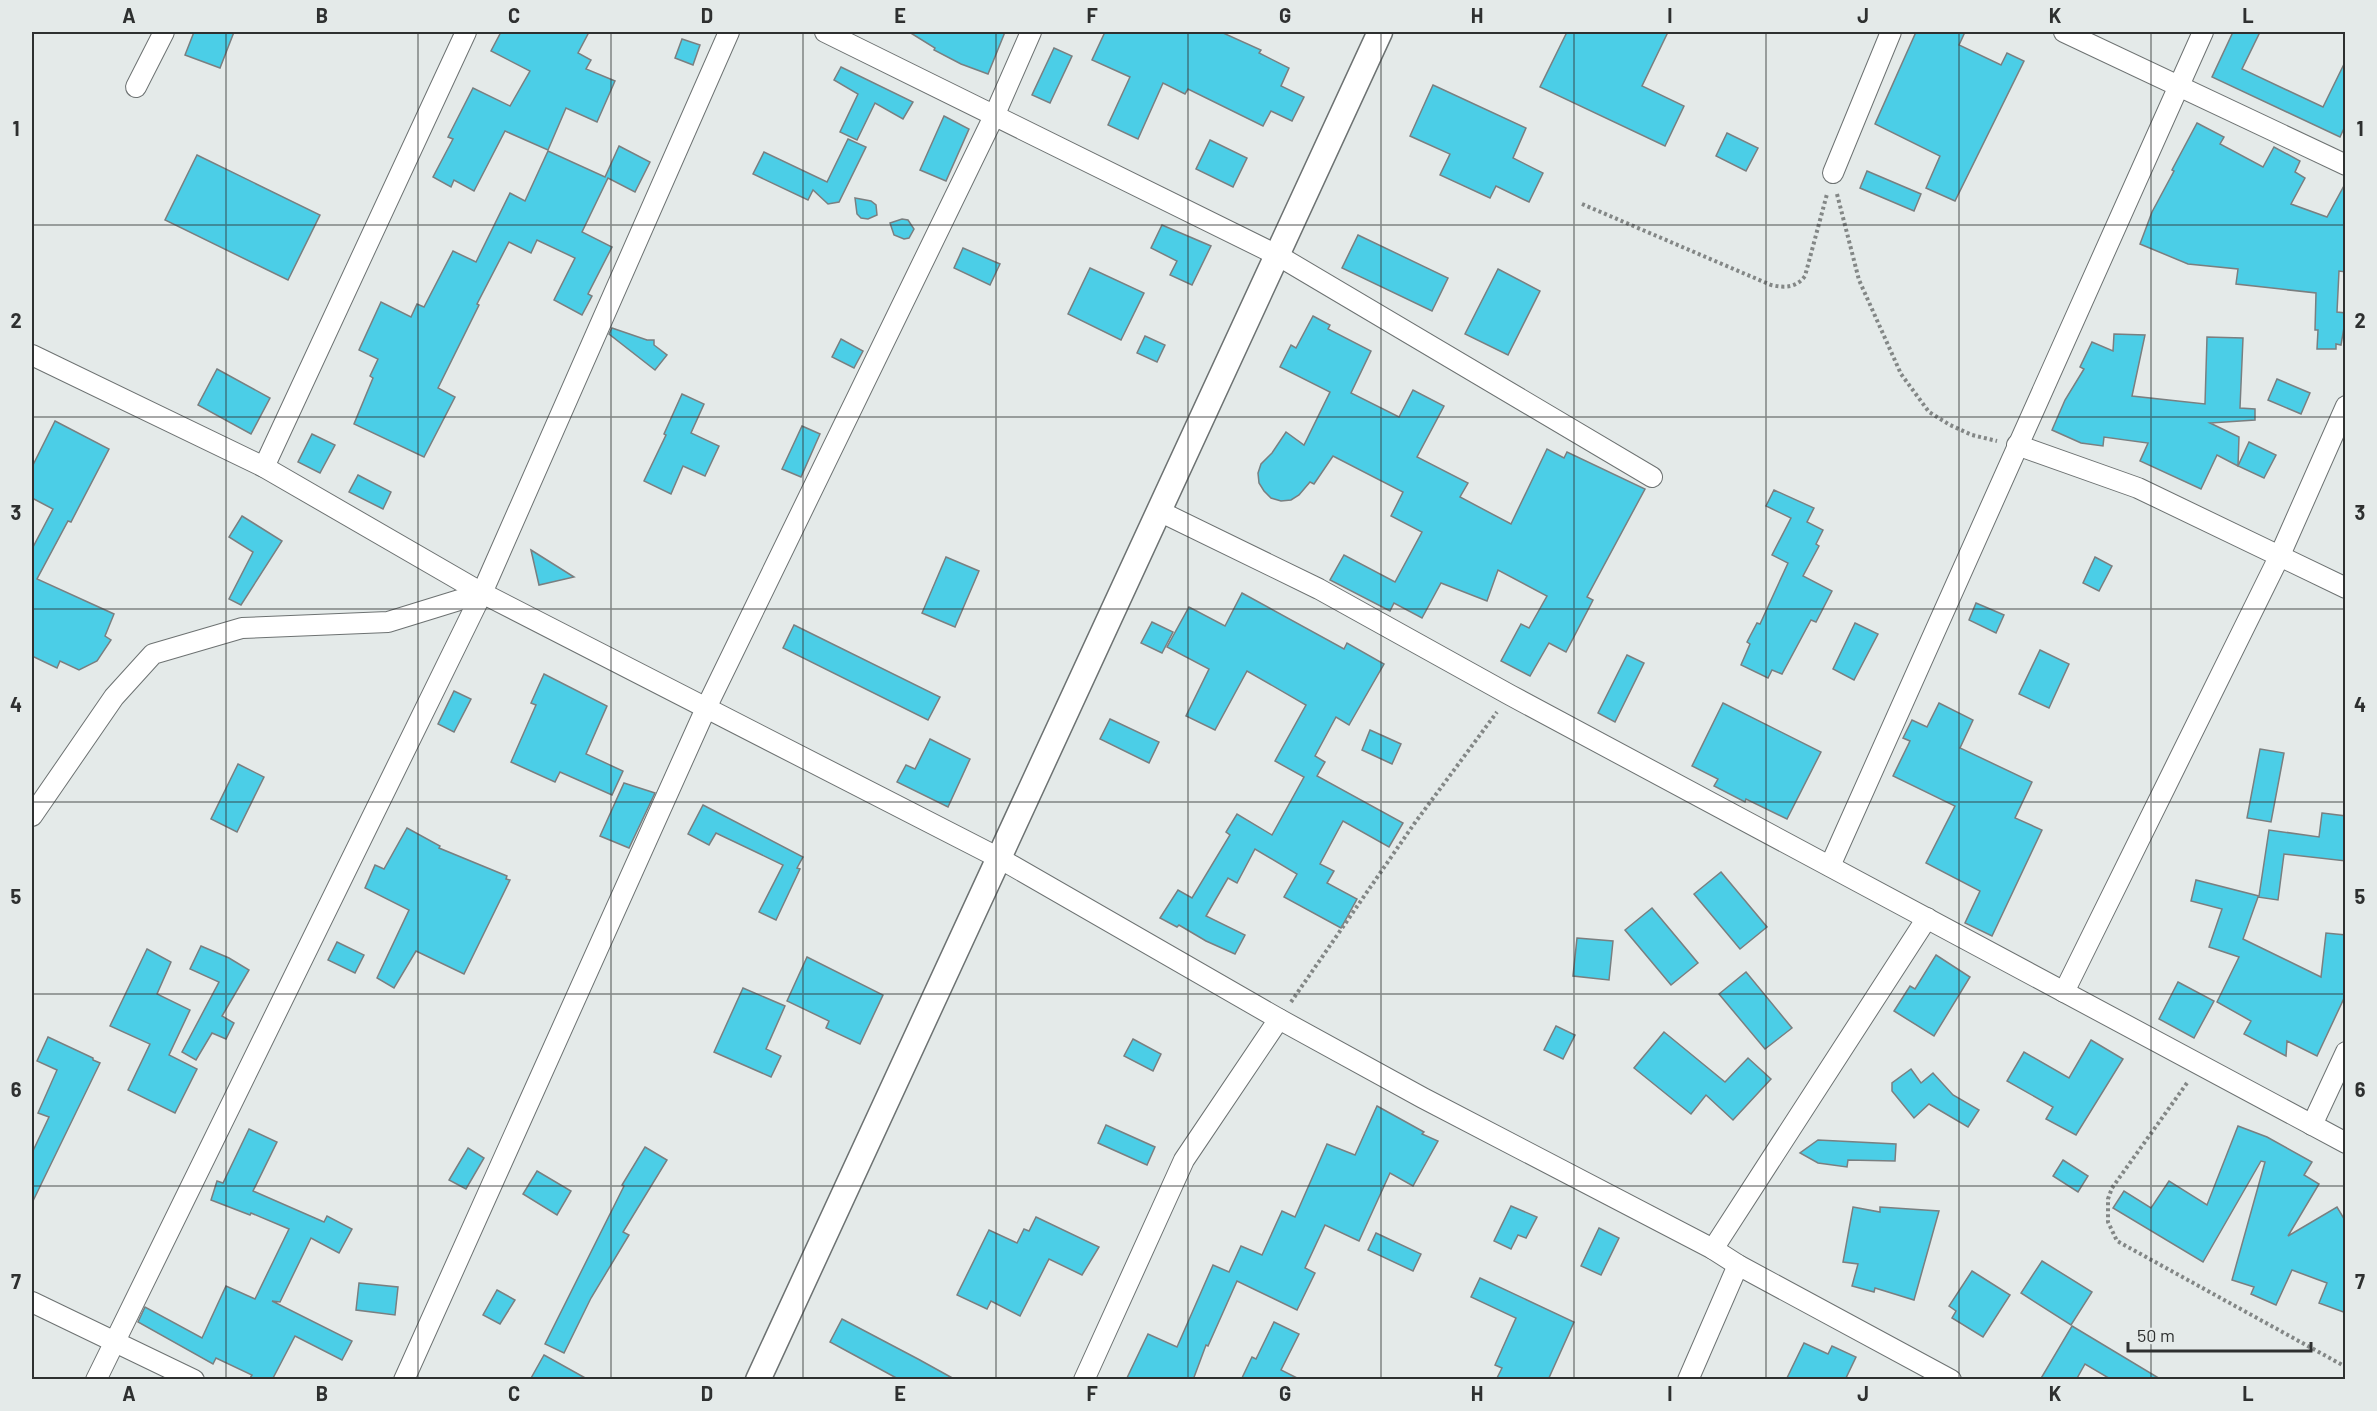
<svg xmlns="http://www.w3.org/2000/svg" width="2377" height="1411" viewBox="0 0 2377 1411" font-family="Barlow,sans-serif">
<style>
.building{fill:#4bcee7;stroke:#7a7f80;stroke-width:1.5}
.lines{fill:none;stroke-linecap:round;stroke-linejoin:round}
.minor-casing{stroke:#6d7272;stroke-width:22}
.tertiary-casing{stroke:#6d7272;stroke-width:27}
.path{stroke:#838786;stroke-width:4;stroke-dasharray:3 3;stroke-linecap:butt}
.minor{stroke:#fff;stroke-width:20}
.tertiary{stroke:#fff;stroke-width:24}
.grid{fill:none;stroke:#2e3030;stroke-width:1.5;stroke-opacity:0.55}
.neatline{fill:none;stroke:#2e3030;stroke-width:2}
.grid-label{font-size:20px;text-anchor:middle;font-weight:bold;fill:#2e3030}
</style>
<rect width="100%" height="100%" fill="#e4eae9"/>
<g class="building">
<path d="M194,32H234L220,68L185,55Z"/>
<path d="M501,32H589L578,53L591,60L586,69L615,81L597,122L566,108L548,150L505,131L474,191L454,180L451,187L433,177L453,139L448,137L473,88L510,106L530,71L491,51Z"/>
<path d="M909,32H1005L988,74L961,64L934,50L935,48Z"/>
<path d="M1105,32H1221L1261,50L1259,53L1289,68L1281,86L1304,97L1292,121L1271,111L1263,126L1188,89L1185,94L1163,83L1138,139L1108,125L1130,77L1092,60Z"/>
<path d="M1567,32H1668L1642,86L1684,106L1665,146L1540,87Z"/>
<path d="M1916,32H1965L1959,45L2001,65L2007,53L2024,61L1955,201L1926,188L1940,156L1875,124Z"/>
<path d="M2233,32H2260L2242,69L2323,107L2346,60V124L2340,137L2212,77Z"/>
<path d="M682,39L700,45L693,65L675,58Z"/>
<path d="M1054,48L1072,56L1050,103L1032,95Z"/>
<path d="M841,67L913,102L903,119L875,103L857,140L840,132L858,94L834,80Z"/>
<path d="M1433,85L1526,128L1513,158L1543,173L1529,202L1496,186L1490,198L1440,175L1450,154L1410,136Z"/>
<path d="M944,116L969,129L946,181L920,170Z"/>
<path d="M2197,123L2224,137L2220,144L2263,167L2274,147L2300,161L2295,172L2305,178L2291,204L2327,217L2346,182V272L2339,271L2337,312L2346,313V316L2341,345L2336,344V349H2317L2318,330H2315L2316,293L2236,284L2238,269L2188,264L2140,244L2152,212L2174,171L2172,170Z"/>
<path d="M1727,133L1758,148L1746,171L1716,156Z"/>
<path d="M848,139L866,147L839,202L828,204L813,190L808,200L753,174L764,152L827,182Z"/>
<path d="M1210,140L1247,158L1233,187L1196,169Z"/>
<path d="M619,146L650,162L635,192L608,178L582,232L612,247L588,294L592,296L582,315L554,300L575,258L537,240L531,253L509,242L477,304L479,305L438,388L455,397L424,457L354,424L373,378L370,376L378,359L359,350L381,302L411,317L417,304L424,307L453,251L476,262L510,193L525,201L548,151L605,177Z"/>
<path d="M197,155L320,215L288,280L165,220Z"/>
<path d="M1867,171L1921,194L1914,211L1860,188Z"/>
<path d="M855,198L871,201L876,205L877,215L868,219L861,218L857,214Z"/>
<path d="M902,219L908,220L914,229L909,238L904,239L894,235L890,223Z"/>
<path d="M1162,225L1211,246L1192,285L1170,275L1177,261L1151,248Z"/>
<path d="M1358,235L1448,278L1432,311L1342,268Z"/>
<path d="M963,248L1000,264L990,285L954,268Z"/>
<path d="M1090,268L1144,293L1121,340L1068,314Z"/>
<path d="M1498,269L1540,291L1508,355L1465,334Z"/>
<path d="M1313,316L1330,325L1328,329L1371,351L1351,393L1399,417L1413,390L1444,406L1417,457L1468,483L1460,497L1511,524L1547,449L1564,458L1567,452L1645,489L1587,597L1593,600L1566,652L1549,643L1530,676L1501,661L1521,624L1529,628L1547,596L1498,570L1487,601L1441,583L1422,618L1394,603L1390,611L1330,580L1344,555L1395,582L1422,532L1391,516L1403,492L1333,456L1314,484L1310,482L1299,495L1291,500L1281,501L1271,498L1264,491L1259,483L1258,473L1261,464L1272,453L1286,432L1304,445L1330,392L1280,367L1291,345L1296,348Z"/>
<path d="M612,328L647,340H654V345L667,355L655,370L609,334Z"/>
<path d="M2114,334L2145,335L2132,396L2205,404L2207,337L2243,338L2240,408L2255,409V420L2210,423L2239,437L2238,466L2217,455L2201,489L2140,461L2148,443L2104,437L2103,446L2081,443L2052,430L2065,400L2084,369L2080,367L2092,342L2113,351Z"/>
<path d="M1145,336L1165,345L1157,362L1137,353Z"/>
<path d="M841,339L863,351L854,368L832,357Z"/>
<path d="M217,369L270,398L251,434L198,405Z"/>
<path d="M2277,379L2310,393L2301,414L2268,400Z"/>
<path d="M682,394L704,404L691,433L719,446L705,476L683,466L671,494L644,481L666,435L664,434Z"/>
<path d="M55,421L109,449L71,522L68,521L37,579L114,614L105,636L111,640L97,661L79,670L60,661L57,668L32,656V549L53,509L32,498V467Z"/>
<path d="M802,426L820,434L801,477L782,469Z"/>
<path d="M312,434L335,445L320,473L298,462Z"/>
<path d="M2249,442L2276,455L2264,478L2238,466Z"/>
<path d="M358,475L391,492L383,509L349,492Z"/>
<path d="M1774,490L1814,508L1807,522L1823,530L1816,544L1819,546L1803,576L1832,591L1816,622L1811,620L1782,674L1772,670L1768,678L1741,665L1750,644L1747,642L1757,623L1760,624L1788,563L1772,555L1791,518L1766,506Z"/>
<path d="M242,516L282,541L241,605L229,599L253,552L229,537Z"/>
<path d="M531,550L574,577L539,585Z"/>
<path d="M946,557L979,571L955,627L922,613Z"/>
<path d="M2095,557L2112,566L2099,591L2083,583Z"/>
<path d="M1242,593L1344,649L1347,643L1384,664L1349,725L1336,717L1315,756L1325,762L1317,776L1403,823L1389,847L1343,821L1320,864L1334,871L1327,883L1357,899L1341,928L1284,897L1297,874L1255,849L1237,883L1228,878L1206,916L1245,935L1235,954L1206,941L1179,925L1177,927L1160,918L1178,890L1192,898L1230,835L1226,832L1237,814L1272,835L1304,777L1275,761L1306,705L1247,671L1215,730L1186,716L1209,669L1167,647L1189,607L1225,626Z"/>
<path d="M1976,603L2004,615L1996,633L1969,620Z"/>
<path d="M1152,622L1173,632L1162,653L1141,643Z"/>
<path d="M1855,623L1878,634L1854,680L1833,669Z"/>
<path d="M794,625L940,697L928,720L783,648Z"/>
<path d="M2040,650L2069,664L2049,708L2019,694Z"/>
<path d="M1627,655L1644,663L1615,722L1598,713Z"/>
<path d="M544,674L607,706L586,754L623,771L612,795L560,772L555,782L511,762L536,705L531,703Z"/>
<path d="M454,691L471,699L454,732L438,724Z"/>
<path d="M1723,703L1821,752L1787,819L1746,799L1745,802L1714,786L1718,779L1692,766Z"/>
<path d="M1939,703L1973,720L1960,748L2032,782L2015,818L2042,830L1992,936L1965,923L1980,891L1926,863L1955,806L1893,776L1910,741L1903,738L1912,720L1927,727Z"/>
<path d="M1110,719L1159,742L1149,763L1100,739Z"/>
<path d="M1370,730L1401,744L1392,764L1362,750Z"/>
<path d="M930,739L970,759L948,807L897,782L906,765L915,769Z"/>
<path d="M2260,749L2284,753L2271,822L2247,818Z"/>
<path d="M238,764L264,777L237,832L211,819Z"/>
<path d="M624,783L655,793L629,848L600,836Z"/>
<path d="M703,805L803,857L797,868L800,869L776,920L759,912L783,865L716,833L709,845L688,834Z"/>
<path d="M2322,813L2346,816V861L2284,854L2278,900L2258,897L2243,939L2321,977L2326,933L2346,935V994L2317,1056L2287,1041L2286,1056L2244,1034L2251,1021L2217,1002L2239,957L2209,947L2222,909L2191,901L2196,880L2259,896L2269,830L2319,837Z"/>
<path d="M407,828L440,846L439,848L507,876L506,879L510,880L464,974L416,951L394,988L377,978L409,910L365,888L375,865L384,869Z"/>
<path d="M1721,872L1767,927L1740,949L1694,894Z"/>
<path d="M1652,908L1698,963L1671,985L1625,930Z"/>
<path d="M1577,938L1613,941L1609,980L1573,976Z"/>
<path d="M337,942L364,955L355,973L328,960Z"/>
<path d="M201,946L229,958L249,970L222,1016L234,1023L226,1039L212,1033L196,1060L182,1052L219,982L190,969Z"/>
<path d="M147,949L171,962L157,994L190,1010L169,1055L197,1069L175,1113L128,1090L150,1044L110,1026Z"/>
<path d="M1936,955L1970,977L1934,1036L1894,1011L1910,986L1915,989Z"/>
<path d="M807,957L883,995L860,1044L826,1028L829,1021L787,1001Z"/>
<path d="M1746,972L1792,1028L1765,1049L1719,994Z"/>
<path d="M2178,982L2214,1001L2194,1038L2159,1019Z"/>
<path d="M743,988L785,1006L766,1049L781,1056L771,1077L714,1052Z"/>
<path d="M1556,1026L1575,1035L1563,1059L1544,1050Z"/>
<path d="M1664,1032L1725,1082L1748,1058L1771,1079L1733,1120L1706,1095L1691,1114L1634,1068Z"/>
<path d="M48,1037L93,1058V1060L100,1063L32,1203V1153L49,1117L38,1113L57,1070L37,1061Z"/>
<path d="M1133,1039L1161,1054L1153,1071L1124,1056Z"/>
<path d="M2091,1040L2123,1059L2076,1135L2046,1119L2053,1107L2007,1081L2024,1052L2069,1078Z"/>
<path d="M1911,1069L1921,1083L1933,1073L1953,1095L1979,1110L1968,1127L1929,1104L1914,1118L1892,1091V1083Z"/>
<path d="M1377,1106L1424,1132L1422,1134L1438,1141L1413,1186L1390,1173L1359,1241L1325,1225L1305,1268L1315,1273L1297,1310L1237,1281L1208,1346L1206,1345L1193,1380H1126L1148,1334L1177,1347L1213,1265L1229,1272L1241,1246L1262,1255L1282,1211L1295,1217L1327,1144L1355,1155Z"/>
<path d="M1106,1125L1155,1147L1147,1165L1098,1143Z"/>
<path d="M2238,1126L2267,1137L2312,1162L2304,1175L2319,1184L2288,1236L2337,1207L2346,1222V1313L2319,1303L2327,1283L2292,1270L2276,1305L2251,1294L2254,1287L2232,1280L2265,1162L2261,1161L2203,1262L2113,1208L2124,1191L2151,1208L2169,1181L2207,1205Z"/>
<path d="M249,1129L277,1142L253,1191L324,1222L327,1216L352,1229L339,1253L311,1238L280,1302L272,1301L352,1341L342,1360L295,1336L272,1380H249L252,1375L216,1358L213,1364L138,1322L145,1307L202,1338L226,1286L255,1299L289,1229L251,1213L250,1215L211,1200L217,1181L223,1183Z"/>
<path d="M1818,1140L1896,1144L1895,1161L1848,1160L1847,1167L1818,1163L1800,1153Z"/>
<path d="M645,1147L667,1160L623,1232L629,1235L591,1298L564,1353L545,1344L624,1186L622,1185Z"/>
<path d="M468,1148L484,1158L466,1189L449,1180Z"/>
<path d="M2063,1160L2088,1176L2078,1192L2053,1176Z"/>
<path d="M537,1171L571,1191L557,1215L523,1194Z"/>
<path d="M1511,1206L1537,1217L1526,1238L1518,1235L1511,1249L1494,1241Z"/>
<path d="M1853,1207L1880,1212V1207L1939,1211L1914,1300L1875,1288L1874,1292L1852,1286L1858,1264L1843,1262Z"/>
<path d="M1036,1217L1099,1247L1082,1275L1049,1259L1020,1316L991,1301L987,1309L957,1295L989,1230L1017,1243L1024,1229L1029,1231Z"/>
<path d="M1599,1228L1619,1238L1601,1275L1581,1266Z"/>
<path d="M1376,1233L1421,1254L1413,1271L1368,1250Z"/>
<path d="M2042,1261L2092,1292L2071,1325L2021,1293Z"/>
<path d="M1972,1271L2010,1295L1983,1337L1952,1318L1956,1311L1949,1306Z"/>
<path d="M1480,1278L1574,1322L1548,1380H1496L1502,1368L1495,1365L1516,1318L1471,1297Z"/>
<path d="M359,1283L398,1287L395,1315L356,1310Z"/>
<path d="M497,1290L515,1300L500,1324L483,1315Z"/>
<path d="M842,1319L918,1359L956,1380H900L856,1356L830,1342Z"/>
<path d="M1274,1322L1299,1334L1281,1370L1301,1380H1241L1252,1357L1256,1359Z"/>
<path d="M2072,1326L2162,1380H2112L2085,1364L2076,1380H2040Z"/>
<path d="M1804,1343L1828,1354L1832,1346L1856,1357L1845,1380H1786Z"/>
<path d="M544,1355L589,1380H530Z"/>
</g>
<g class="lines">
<g class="minor-casing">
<g id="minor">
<path d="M825,32L1277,255L1652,477"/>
<path d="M2064,32L2346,165"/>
<path d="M136,87L164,32"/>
<path d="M1833,173L1891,32"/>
<path d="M32,355L264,467L482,593L999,858L1279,1019L1423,1098L1713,1249L1738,1265L1951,1380"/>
<path d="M2017,445L2138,488L2346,588"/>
<path d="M264,467L466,32"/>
<path d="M1159,511L1319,589L1510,695L2346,1143"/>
<path d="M32,816L114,697L153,654L242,628L388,622L482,593"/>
<path d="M1830,866L2203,32"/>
<path d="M2064,992L2280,555L2346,406"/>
<path d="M2312,1125L2346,1052"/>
<path d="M1713,1249L1927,918"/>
<path d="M32,1302L194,1380"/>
<path d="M96,1380L482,593L729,32"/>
<path d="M404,1380L707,706L995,114L1031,32"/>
<path d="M1084,1380L1184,1160L1279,1019"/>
<path d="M1688,1380L1738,1265"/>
</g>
</g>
<g class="tertiary-casing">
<path id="tertiary" d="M758,1380L1380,32"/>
</g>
<g class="path">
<path d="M1837,194L1859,280L1901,374L1929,412L1950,425L1972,435L1997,441"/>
<path d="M1582,204L1771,285C1785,288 1796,288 1805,276L1827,194"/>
<path d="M1291,1002L1414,824L1497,712"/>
<path d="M2187,1083L2112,1188L2108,1199V1222L2117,1241L2346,1367"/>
</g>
<use href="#minor" class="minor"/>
<use href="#tertiary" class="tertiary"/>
</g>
<path class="grid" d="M226,32V1380M418,32V1380M611,32V1380M803,32V1380M996,32V1380M1188,32V1380M1381,32V1380M1574,32V1380M1766,32V1380M1959,32V1380M2151,32V1380M32,225H2346M32,417H2346M32,609H2346M32,802H2346M32,994H2346M32,1186H2346"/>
<rect width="2377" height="1411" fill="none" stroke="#e4eae9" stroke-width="66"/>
<path d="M2128 1342v9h183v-9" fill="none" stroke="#2e3030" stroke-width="3"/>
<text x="2137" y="1342" font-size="18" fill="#2e3030" stroke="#e4eae9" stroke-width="4.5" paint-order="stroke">50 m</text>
<rect x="33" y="33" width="2311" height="1345" class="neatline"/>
<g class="grid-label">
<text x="129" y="23">A</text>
<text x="322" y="23">B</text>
<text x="514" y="23">C</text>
<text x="707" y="23">D</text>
<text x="900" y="23">E</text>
<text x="1092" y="23">F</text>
<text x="1285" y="23">G</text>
<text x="1477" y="23">H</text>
<text x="1670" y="23">I</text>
<text x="1863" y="23">J</text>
<text x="2055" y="23">K</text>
<text x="2248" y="23">L</text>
<text x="16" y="136">1</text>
<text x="2360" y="136">1</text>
<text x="16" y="328">2</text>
<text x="2360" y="328">2</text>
<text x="16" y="520">3</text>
<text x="2360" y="520">3</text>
<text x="16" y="712">4</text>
<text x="2360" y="712">4</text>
<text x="16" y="904">5</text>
<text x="2360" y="904">5</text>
<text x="16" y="1097">6</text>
<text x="2360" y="1097">6</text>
<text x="16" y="1289">7</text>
<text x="2360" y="1289">7</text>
<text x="129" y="1401">A</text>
<text x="322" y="1401">B</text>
<text x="514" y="1401">C</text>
<text x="707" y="1401">D</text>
<text x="900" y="1401">E</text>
<text x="1092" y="1401">F</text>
<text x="1285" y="1401">G</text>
<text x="1477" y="1401">H</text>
<text x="1670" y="1401">I</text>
<text x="1863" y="1401">J</text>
<text x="2055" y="1401">K</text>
<text x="2248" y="1401">L</text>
</g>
</svg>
